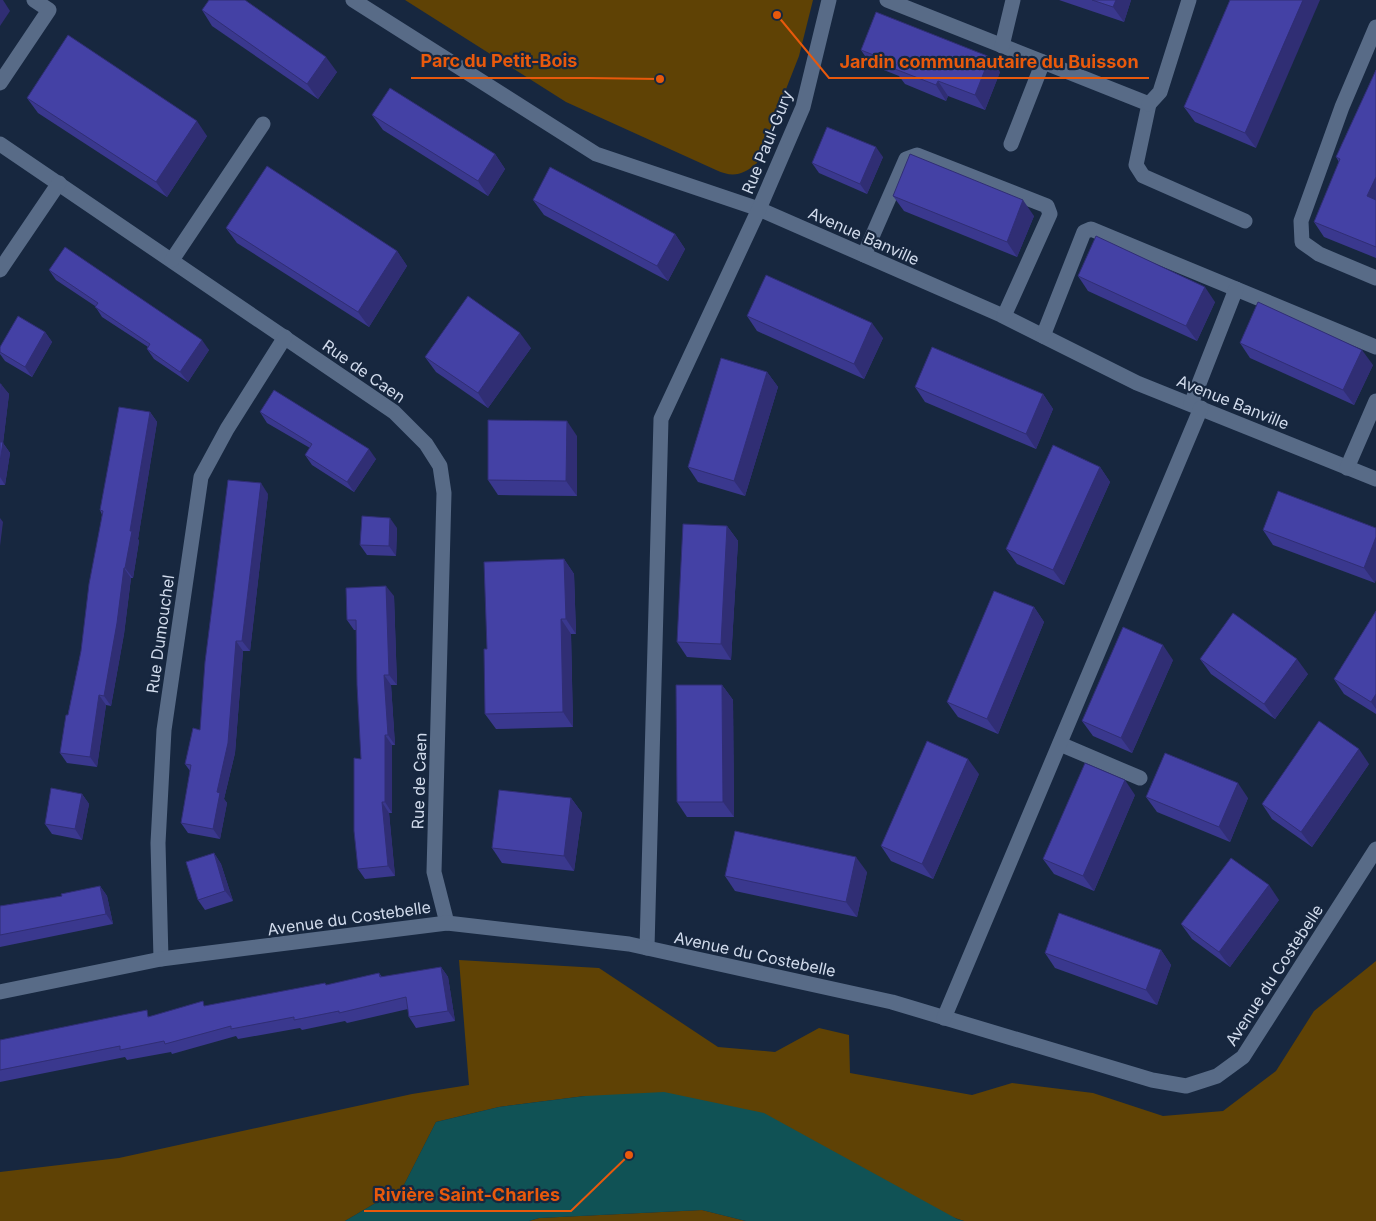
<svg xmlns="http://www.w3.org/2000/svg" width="1376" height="1221" viewBox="0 0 1376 1221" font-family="Inter,sans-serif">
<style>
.green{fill:#5f4205}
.water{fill:#105255}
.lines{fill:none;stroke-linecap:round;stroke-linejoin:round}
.minor{stroke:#586b87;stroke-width:15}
.wall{fill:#3a388e}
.shaded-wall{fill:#302e74}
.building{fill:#4441a5;stroke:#302e74}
.labels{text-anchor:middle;stroke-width:4.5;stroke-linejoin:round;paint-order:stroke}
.street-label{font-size:16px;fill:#d1dbec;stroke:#17273f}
.leader{fill:none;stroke:#e8590c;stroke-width:2}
.callout-dot{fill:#e8590c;stroke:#17273f;stroke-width:2}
.callout-label{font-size:18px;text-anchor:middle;font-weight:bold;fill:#e8590c;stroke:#17273f;stroke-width:4.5;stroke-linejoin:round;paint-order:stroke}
</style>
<rect width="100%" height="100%" fill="#17273f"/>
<g class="green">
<path d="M405,0H813L799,56L757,163C743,175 733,178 716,170L566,102Z"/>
<path d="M459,960L599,968L718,1047L775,1052L819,1028L849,1035L850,1073L972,1095L1012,1083L1093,1093L1163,1116L1223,1111L1276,1071L1314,1011L1376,961V1221H964L585,1096L499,1107L436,1122L403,1187L345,1221H0V1172L119,1158L412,1094L469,1085Z"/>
<path d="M702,1210L746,1221H529L539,1218Z"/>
</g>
<path class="water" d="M664,1092L764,1113L957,1219L964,1221H746L702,1210L539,1218L529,1221H345L403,1187L436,1122L499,1107L585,1096Z"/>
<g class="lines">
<g class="minor">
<path d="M353,0L596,154L759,209L1001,315L1137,383L1376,479"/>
<path d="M887,0L1149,104L1136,165L1143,176L1245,221"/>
<path d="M1376,27L1342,107L1301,221L1302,242L1319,254L1376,278"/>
<path d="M1002,46L1013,0"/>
<path d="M0,83L49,10L34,0"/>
<path d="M1149,104L1160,92L1189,0"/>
<path d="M0,144L394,412L426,444L440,466L444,493L434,872L447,923"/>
<path d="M1011,144L1043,62"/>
<path d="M864,255L906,159L917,155L1047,206L1050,214L1004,316"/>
<path d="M172,260L263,124"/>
<path d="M0,270L59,183"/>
<path d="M1043,336L1084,232L1091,229L1376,347"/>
<path d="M1191,404L1236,289"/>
<path d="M1347,468L1376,401"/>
<path d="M1060,744L1140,778"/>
<path d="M647,948L661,419L759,209L803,107L829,0"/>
<path d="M161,959L158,843L164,730L201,477L227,429L285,337"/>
<path d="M0,992L161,959L447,923L629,944L892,1002L1152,1080L1186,1086L1217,1076L1243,1057L1376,849"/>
<path d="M944,1018L1201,408"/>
</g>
</g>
<g class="wall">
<path d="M1059,0H1131L1124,22Z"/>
<path d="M1230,0L1256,148L1195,122L1184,107Z"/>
<path d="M202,10L337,72L318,99L212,26Z"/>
<path d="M861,50L1000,72L985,110L948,96L946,101L905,84L899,76L871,65Z"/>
<path d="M1376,70V258L1324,237L1314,222L1339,162L1336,157Z"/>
<path d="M27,98L207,136L167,197L38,113Z"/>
<path d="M372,115L495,154L505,169L488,196L383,130Z"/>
<path d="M883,157L867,194L819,173L812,163Z"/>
<path d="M893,196L1034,216L1017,257L904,211Z"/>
<path d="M533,200L675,234L685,249L668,281L544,215Z"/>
<path d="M226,228L397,251L407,266L369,327L237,243Z"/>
<path d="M49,270L209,350L188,382L154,359L147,349L148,347L102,317L95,306L56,280Z"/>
<path d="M1078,276L1215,302L1197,341L1088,291Z"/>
<path d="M747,316L883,338L864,379L757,331Z"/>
<path d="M45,332L52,342L32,377L5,361L0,354V347Z"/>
<path d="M1240,343L1373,365L1354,405L1250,358Z"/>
<path d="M531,348L488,408L436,372L425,357Z"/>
<path d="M767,372L778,387L745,496L698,482L688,467Z"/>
<path d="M0,384L9,394L3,443L10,453L5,485H0V488Z"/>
<path d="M915,387L1043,394L1053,409L1036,449L925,402Z"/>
<path d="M150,412L157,422L138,539L139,541L133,578H131L124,634L111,706L106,705L97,767L67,763L60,753L81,651L102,515L100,510Z"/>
<path d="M260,412L376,459L354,492L312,465L305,455L310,448L267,423Z"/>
<path d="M577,436V496L498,495L488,480Z"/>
<path d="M1100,467L1110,482L1064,585L1017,564L1006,549Z"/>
<path d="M268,494L250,651H243L235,753L224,799L227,803L220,839L188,833L181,823L190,771L185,764L200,730Z"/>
<path d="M727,526L738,541L731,660L687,657L677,642Z"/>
<path d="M397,528L396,556L367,555L360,545Z"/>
<path d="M1376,528L1375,583L1273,545L1263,530Z"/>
<path d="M564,559L574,574L576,634H571L573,727L496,729L485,714L487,649Z"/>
<path d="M394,596L397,685H391L395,745H392V813H389L395,876L365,879L358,869L361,759L356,630H354L347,620Z"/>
<path d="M1034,607L1044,622L998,734L958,717L947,702Z"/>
<path d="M1376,611V714L1344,694L1334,679Z"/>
<path d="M1200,659L1308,674L1275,719L1211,674Z"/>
<path d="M1173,660L1132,753L1093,736L1082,721Z"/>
<path d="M722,685L733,700L734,817H687L677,802Z"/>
<path d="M1369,764L1312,847L1272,819L1262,804Z"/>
<path d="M979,774L933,879L891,861L881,846Z"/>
<path d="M82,794L89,804L82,840L52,834L45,824Z"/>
<path d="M1135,795L1094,891L1054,874L1043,859Z"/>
<path d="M1146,797L1248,798L1230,842L1157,812Z"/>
<path d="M571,798L582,813L574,871L502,863L492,848Z"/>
<path d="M214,853L221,864L233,901L205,910L198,900Z"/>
<path d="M867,872L857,917L735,891L725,876Z"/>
<path d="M100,886L107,896L113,924L0,947V906L62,896Z"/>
<path d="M1279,900L1230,967L1192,939L1181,924Z"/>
<path d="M1161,950L1171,965L1157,1005L1055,968L1045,953Z"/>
<path d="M441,967L448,977L455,1021L416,1028L409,1017L408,1009L347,1023L345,1021L302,1030L300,1028L238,1039L236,1036L172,1054L171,1052L127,1060L125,1057L0,1082V1040L151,1016L327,985L379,973L382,977Z"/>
</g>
<g class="shaded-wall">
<path d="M0,0H3L10,11L0,26Z"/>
<path d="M1116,0H1131L1124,22L1113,7Z"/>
<path d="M1303,0H1320L1256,148L1245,133Z"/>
<path d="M326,57L337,72L318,99L307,84Z"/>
<path d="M990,57L1000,72L985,110L975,95Z"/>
<path d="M938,81L948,96L946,101L936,85Z"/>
<path d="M197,121L207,136L167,197L156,182Z"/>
<path d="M876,147L883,157L867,194L860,184Z"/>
<path d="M495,154L505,169L488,196L478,181Z"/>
<path d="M1376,177V209L1367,196Z"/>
<path d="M1023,200L1034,216L1017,257L1007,242Z"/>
<path d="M675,234L685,249L668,281L657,266Z"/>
<path d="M397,251L407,266L369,327L358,312Z"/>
<path d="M1205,287L1215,302L1197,341L1186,326Z"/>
<path d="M872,323L883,338L864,379L854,364Z"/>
<path d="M45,332L52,342L32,377L25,367Z"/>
<path d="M520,333L531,348L488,408L478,393Z"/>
<path d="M202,340L209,350L188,382L180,372Z"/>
<path d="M1362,350L1373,365L1354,405L1343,390Z"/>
<path d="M767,372L778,387L745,496L734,481Z"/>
<path d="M1,384L9,394L3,443L10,453L5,485L0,477V397Z"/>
<path d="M1043,394L1053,409L1036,449L1026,434Z"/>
<path d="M150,412L157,422L138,539L139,541L133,578L125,568L130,531Z"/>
<path d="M567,421L577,436V496L566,481Z"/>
<path d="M369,449L376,459L354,492L347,482Z"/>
<path d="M1100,467L1110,482L1064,585L1053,570Z"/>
<path d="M261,483L268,494L250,651L242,641Z"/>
<path d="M0,518L3,522L0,546Z"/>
<path d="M390,518L397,528L396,556L389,546Z"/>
<path d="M727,526L738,541L731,660L721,644Z"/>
<path d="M1376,537V580L1375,583L1364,568Z"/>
<path d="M564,559L574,574L576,634L566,619Z"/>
<path d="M124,568L131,578L124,634L111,706L104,696Z"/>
<path d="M386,586L394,596L397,685L389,675Z"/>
<path d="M1034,607L1044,622L998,734L987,719Z"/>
<path d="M561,619L571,634L573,727L563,712Z"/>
<path d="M236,641L243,651L235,753L224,799L227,803L220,839L213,829L217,792Z"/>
<path d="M1163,645L1173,660L1132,753L1121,738Z"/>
<path d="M1297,659L1308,674L1275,719L1264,704Z"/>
<path d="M384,675L391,685L395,745L388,735Z"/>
<path d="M722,685L733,700L734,817L723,802Z"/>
<path d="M1376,694V709L1371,702Z"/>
<path d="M99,695L106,705L97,767L90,757Z"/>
<path d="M385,735L392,745V813L385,802Z"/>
<path d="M1359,749L1369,764L1312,847L1301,832Z"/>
<path d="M968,759L979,774L933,879L922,864Z"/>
<path d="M1125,780L1135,795L1094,891L1083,876Z"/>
<path d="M1238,783L1248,798L1230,842L1219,827Z"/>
<path d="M82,794L89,804L82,840L75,829Z"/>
<path d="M571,798L582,813L574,871L564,856Z"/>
<path d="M382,802L389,813L395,876L388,866Z"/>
<path d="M214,853L221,864L233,901L225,891Z"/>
<path d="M856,857L867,872L857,917L846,902Z"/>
<path d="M1269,885L1279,900L1230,967L1219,952Z"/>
<path d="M100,886L107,896L113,924L106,914Z"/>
<path d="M1161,950L1171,965L1157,1005L1146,990Z"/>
<path d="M441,967L448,977L455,1021L448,1011Z"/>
</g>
<g class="building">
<path d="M209,0H245L326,57L307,84L202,10Z"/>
<path d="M1092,0H1116L1113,7Z"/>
<path d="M1230,0H1303L1245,133L1184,107Z"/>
<path d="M876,12L990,57L975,95L938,81L936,85L895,69L896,64L861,50Z"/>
<path d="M68,35L197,121L156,182L27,98Z"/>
<path d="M1376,70V177L1367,196L1376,200V247L1314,222L1340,159L1336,157Z"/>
<path d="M390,88L495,154L478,181L372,115Z"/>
<path d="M827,127L876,147L860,184L812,163Z"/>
<path d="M910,154L1023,200L1007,242L893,196Z"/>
<path d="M267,166L397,251L358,312L226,228Z"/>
<path d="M550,167L675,234L657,266L533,200Z"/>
<path d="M1096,236L1205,287L1186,326L1078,276Z"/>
<path d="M65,247L202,340L180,372L147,349L150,344L95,307L98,303L49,270Z"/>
<path d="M766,275L872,323L854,364L747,316Z"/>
<path d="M468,296L520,333L478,393L425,357Z"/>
<path d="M1258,302L1362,350L1343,390L1240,343Z"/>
<path d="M18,316L45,332L25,367L0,352V347Z"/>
<path d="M932,347L1043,394L1026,434L915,387Z"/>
<path d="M721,358L767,372L734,481L688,467Z"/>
<path d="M0,384H1L0,397Z"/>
<path d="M274,390L369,449L347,482L305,455L312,444L260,412Z"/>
<path d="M119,407L150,412L130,531H132L125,568H124L117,623L104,696L99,695L90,757L60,753L66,715H68L81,651L89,584L103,511L100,510Z"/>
<path d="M488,420L567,421L566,481L488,480Z"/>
<path d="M0,442H3L0,462Z"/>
<path d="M1053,445L1100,467L1053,570L1006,549Z"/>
<path d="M228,480L261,483L242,641H236L228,743L217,792L220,793L213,829L181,823L191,765L185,764L193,728L200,730L205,662Z"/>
<path d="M1278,491L1376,528V537L1364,568L1263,530Z"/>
<path d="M362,516L390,518L389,546L360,545Z"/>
<path d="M683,524L727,526L721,644L677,642Z"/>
<path d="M564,559L566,619H561L563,712L485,714L484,649H487L484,562Z"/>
<path d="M386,586L389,675H384L388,735H385V802H382L388,866L358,869L354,831V758L361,759L357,685L356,620H347L346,588Z"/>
<path d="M994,591L1034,607L987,719L947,702Z"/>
<path d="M1376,611V694L1371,702L1334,679Z"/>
<path d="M1233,613L1297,659L1264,704L1200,659Z"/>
<path d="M1123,627L1163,645L1121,738L1082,721Z"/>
<path d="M676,685H722L723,802H677Z"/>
<path d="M1319,721L1359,749L1301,832L1262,804Z"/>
<path d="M927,741L968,759L922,864L881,846Z"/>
<path d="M1165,753L1238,783L1219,827L1146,797Z"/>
<path d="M1085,763L1125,780L1083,876L1043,859Z"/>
<path d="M51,788L82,794L75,829L45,824Z"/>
<path d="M499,790L571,798L564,856L492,848Z"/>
<path d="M735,831L856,857L846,902L725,876Z"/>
<path d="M214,853L225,891L198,900L186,862Z"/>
<path d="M1231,858L1269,885L1219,952L1181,924Z"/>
<path d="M100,886L106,914L0,935V906L62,896L61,894Z"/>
<path d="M1059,913L1161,950L1146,990L1045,953Z"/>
<path d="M441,967L448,1011L409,1017L406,997L339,1013V1011L294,1020V1017L231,1029V1026L165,1044L164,1041L120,1050V1046L0,1070V1040L147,1010L148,1017L203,1001L204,1006L325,983L326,985L379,973L380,977Z"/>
</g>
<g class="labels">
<g class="street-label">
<text transform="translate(767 142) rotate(-68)" y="6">Rue Paul-Gury</text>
<text transform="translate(864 236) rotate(24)" y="6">Avenue Banville</text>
<text transform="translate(364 371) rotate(35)" y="6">Rue de Caen</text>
<text transform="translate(1233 402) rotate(22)" y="6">Avenue Banville</text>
<text transform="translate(160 634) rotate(-82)" y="6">Rue Dumouchel</text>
<text transform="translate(419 781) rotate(-88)" y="6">Rue de Caen</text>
<text transform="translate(349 918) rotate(-8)" y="6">Avenue du Costebelle</text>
<text transform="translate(755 954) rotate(12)" y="6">Avenue du Costebelle</text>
<text transform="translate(1274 975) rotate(-57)" y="6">Avenue du Costebelle</text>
</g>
</g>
<path class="leader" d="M660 79L588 78H411M777 15L829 78H1149M629 1155L571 1211H364"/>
<g class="callout-dot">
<circle cx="660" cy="79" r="5"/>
<circle cx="777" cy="15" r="5"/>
<circle cx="629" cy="1155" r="5"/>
</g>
<g class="callout-label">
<text x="499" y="67">Parc du Petit-Bois</text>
<text x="989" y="68">Jardin communautaire du Buisson</text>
<text x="467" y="1201">Rivière Saint-Charles</text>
</g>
</svg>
